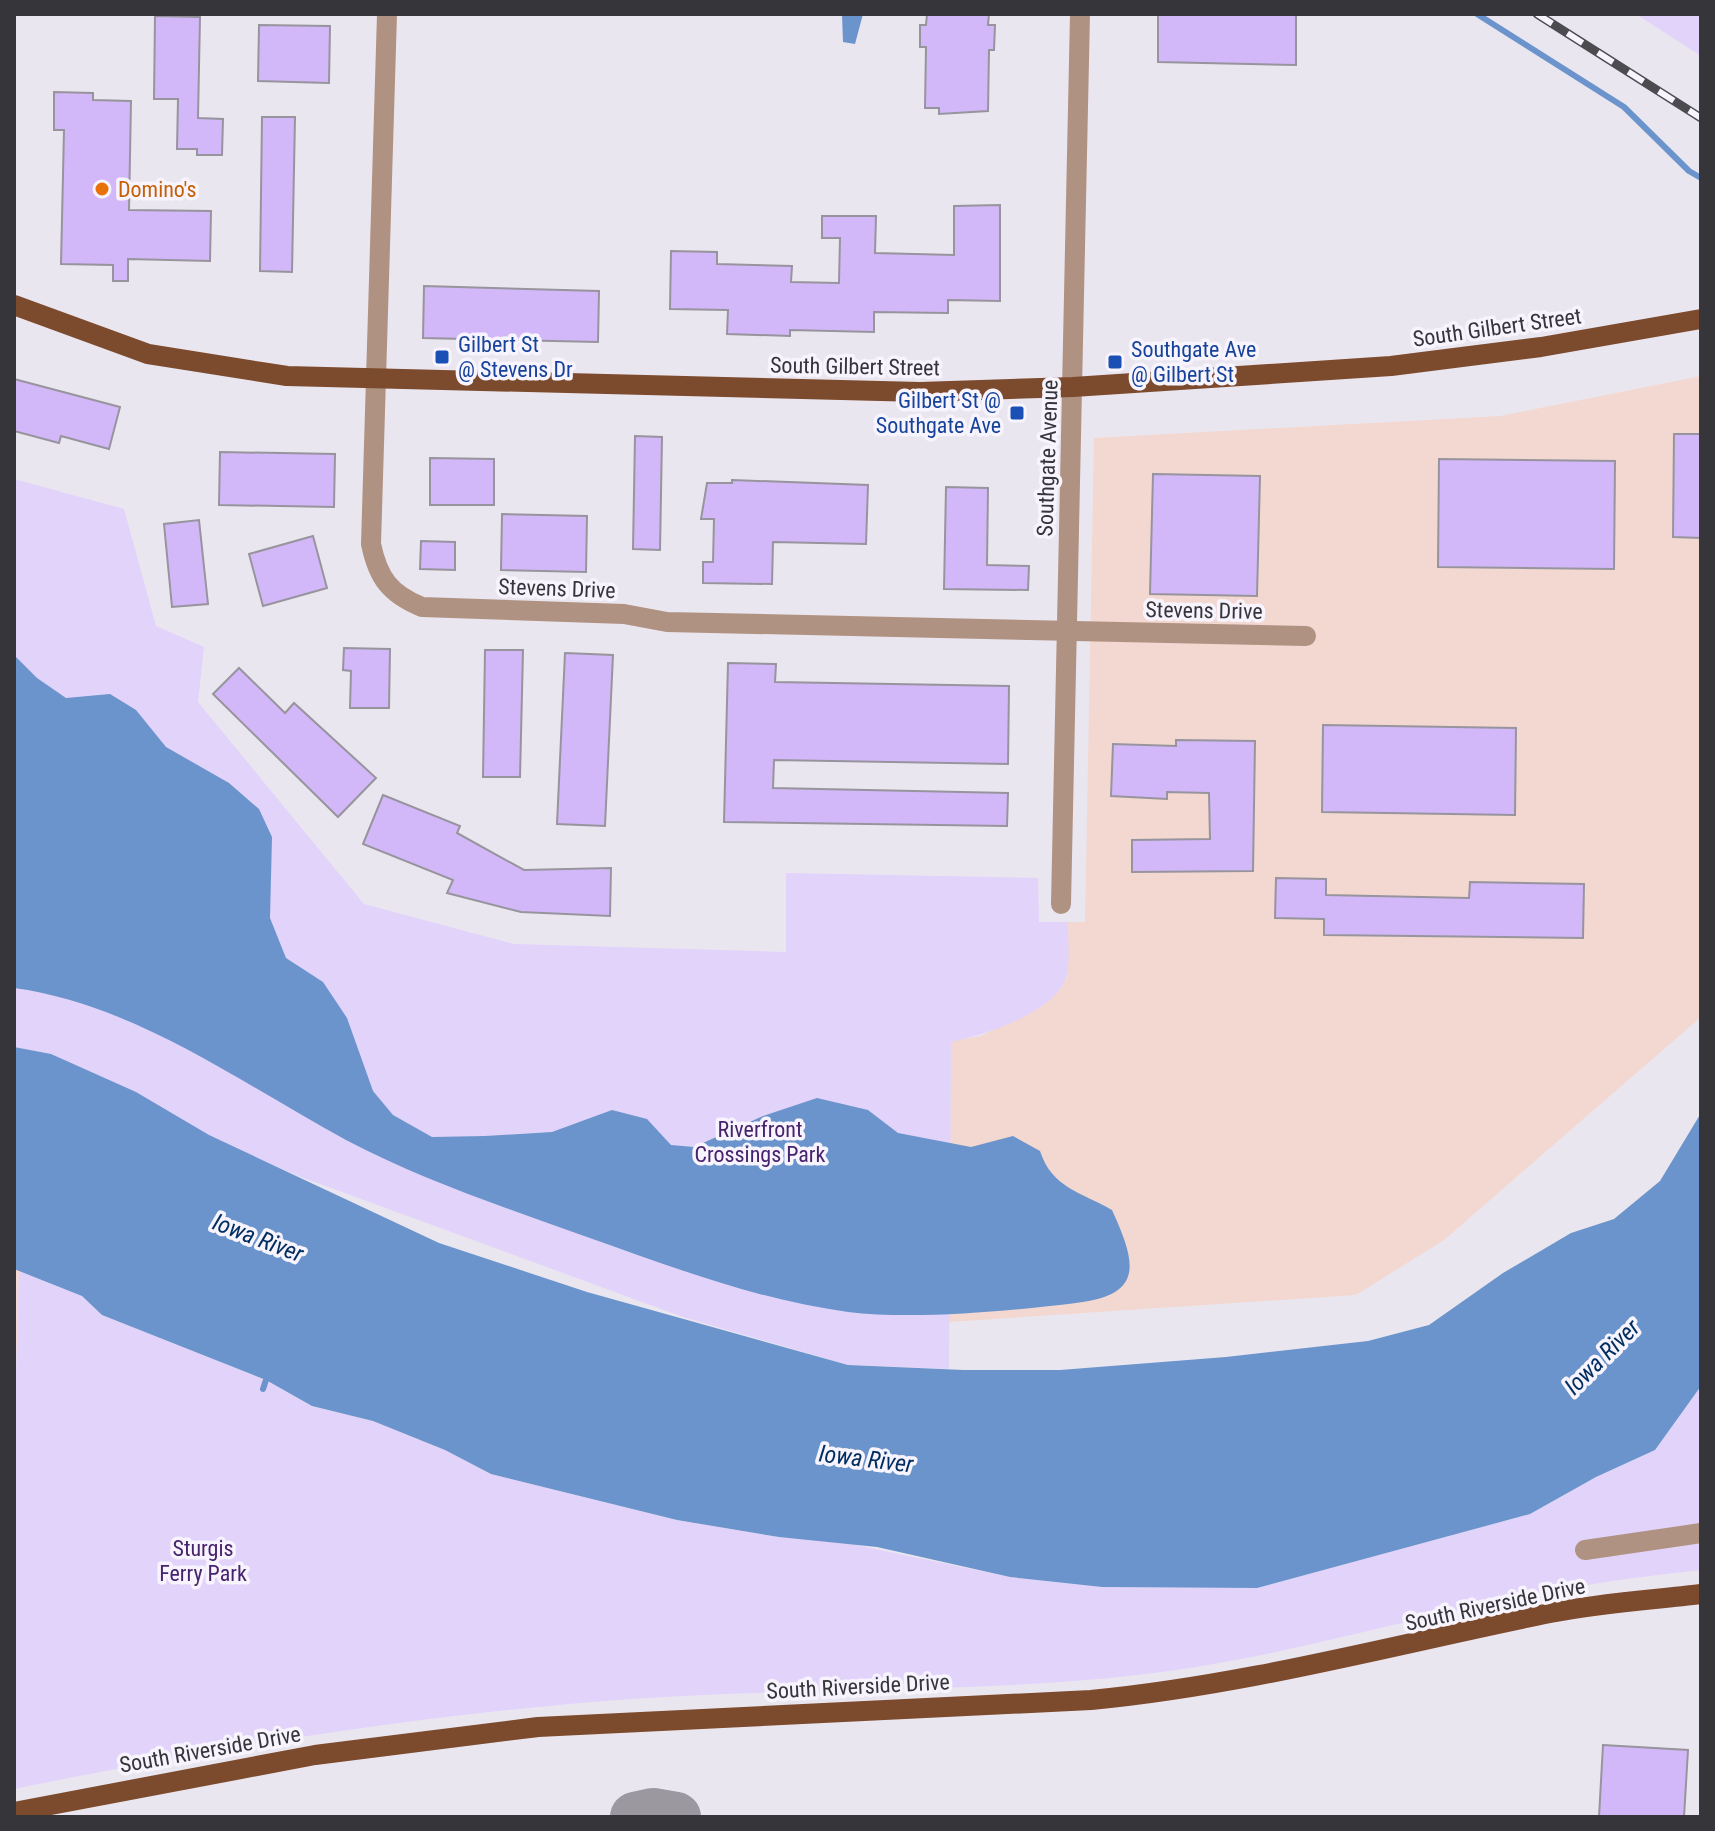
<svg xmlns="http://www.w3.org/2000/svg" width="1715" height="1831" viewBox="0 0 1715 1831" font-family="'Roboto Condensed',sans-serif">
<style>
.industrial{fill:#f2d8d1}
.green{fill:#e2d3fa}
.water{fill:#6a94cb}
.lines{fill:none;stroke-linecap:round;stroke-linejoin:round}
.stream{stroke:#6a94cb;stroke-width:6}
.taxiway{stroke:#9b98a0;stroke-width:50}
.building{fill:#d3b8f9;stroke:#97949d;stroke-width:2}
.minor{stroke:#b09282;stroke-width:20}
.major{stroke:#7c4a2d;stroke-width:20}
.rail-casing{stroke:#4c4b50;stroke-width:9}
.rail{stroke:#f7f4fd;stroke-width:6;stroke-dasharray:18;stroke-linecap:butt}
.food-dot{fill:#e8710a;stroke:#f7f4fd;stroke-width:3}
.transit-dot{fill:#1a4fb4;stroke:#f7f4fd;stroke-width:3}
.labels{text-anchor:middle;stroke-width:7;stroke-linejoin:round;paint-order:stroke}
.food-label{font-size:22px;fill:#c56008;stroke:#f7f4fd;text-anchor:start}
.street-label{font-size:22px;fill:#363539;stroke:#f7f4fd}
.transit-label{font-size:22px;fill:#164399;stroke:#f7f4fd;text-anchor:start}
.park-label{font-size:22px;fill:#47226d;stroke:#f7f4fd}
.water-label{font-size:24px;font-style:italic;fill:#012d5f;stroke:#f7f4fd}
</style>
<rect width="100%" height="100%" fill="#eae6f0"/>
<g class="industrial">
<path d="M1701,376V1017L1444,1240L1356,1295L949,1322L951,1041L981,1036L1050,1000L1067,977L1068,922H1085L1094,438L1500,416Z"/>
<path d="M14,1269L19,1271L14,1442Z"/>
</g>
<g class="green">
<path d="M1636,14H1701V56Z"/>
<path d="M14,479L124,509L156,626L204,647L198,702L364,904L514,944L786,952V873L1038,878L1039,922H1068C1068,939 1070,957 1067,973C1061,1011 983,1036 951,1042L949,1369L848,1365L683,1317L301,1177L14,1058Z"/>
<path d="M19,1271L82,1296L102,1315L266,1380L312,1406L373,1421L445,1450L491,1474L677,1520L779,1537L832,1540L1010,1577L1102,1587L1257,1588L1530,1514L1596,1477L1655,1450L1701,1386V1570C1638,1577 1576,1585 1515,1598C1388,1623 1266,1661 1137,1675C970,1694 800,1687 632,1699C424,1714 219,1747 14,1789V1442Z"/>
</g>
<g class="water">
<path d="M842,14H863L855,44L843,42Z"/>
<path d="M14,655L37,678L66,698L110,694L136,710L166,747L229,783L259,809L272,837L270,918L286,958L323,982L347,1018L373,1091L393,1115L432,1137L485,1136L552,1132L612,1110L647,1119L671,1145L694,1147L763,1116L817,1098L868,1110L898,1133L971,1147L1013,1136L1040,1151C1052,1188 1081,1192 1112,1210C1136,1263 1145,1295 1076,1303C1010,1311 914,1320 848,1312C758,1300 672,1267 587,1237C506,1208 422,1180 346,1140C241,1083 134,1004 14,988Z"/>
<path d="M14,1047L51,1054L136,1092L209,1135L439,1243L587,1292L848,1365L964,1370H1060L1226,1357L1368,1341L1429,1325L1503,1273L1571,1233L1614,1219L1660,1181L1701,1113V1386L1655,1450L1596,1477L1530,1514L1257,1588L1102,1587L1010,1577L877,1547L779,1537L677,1520L491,1474L445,1450L373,1421L312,1406L266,1380L102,1315L82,1296L14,1269Z"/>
</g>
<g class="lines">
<g class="stream">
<path d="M1477,14L1624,107L1689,171L1701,178"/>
<path d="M263,1389L266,1380"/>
</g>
<path class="taxiway" d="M635,1817L653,1813L676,1817"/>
</g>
<g class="building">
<path d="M927,14H989L988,25H995L994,50H989L988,111L939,114V108H925L926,47H920V25H926Z"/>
<path d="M1158,14H1296V65L1158,62Z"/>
<path d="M155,16L200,17L198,118L223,119L222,155H197V149H177L178,99H154Z"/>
<path d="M259,25L330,26L329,83L258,81Z"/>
<path d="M54,92L93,93V100L131,101L129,210L211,211L210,261L128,259V281H113V265L61,264L64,130H54Z"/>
<path d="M262,117H295L292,272L260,271Z"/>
<path d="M1000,205V301L948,300V313L874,312V332L790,330V336L727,334L728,310L670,309L671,251L717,252V264L792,266L791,282L839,283L840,238H822V216H876L875,253L954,255V206Z"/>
<path d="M424,286L599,291L598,342L423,338Z"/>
<path d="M14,379L120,407L109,449L61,436L59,443L14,431Z"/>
<path d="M1674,434H1701V538L1673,537Z"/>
<path d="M635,436L662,437L660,550L633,549Z"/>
<path d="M220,452L335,454L334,507L219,505Z"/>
<path d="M430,458L494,459V505H430Z"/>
<path d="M1439,459L1615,461L1614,569L1438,567Z"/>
<path d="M1153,474L1260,476L1257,596L1150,594Z"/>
<path d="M732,480L868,485L866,544L773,542L772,584L703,583V562H713L714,519H701L707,483H732Z"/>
<path d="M946,487L988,488L987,565L1029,566L1028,590L944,589Z"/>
<path d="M502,514L587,516L586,572L501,570Z"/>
<path d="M199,520L208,604L172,607L164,524Z"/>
<path d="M313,536L327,588L263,606L249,554Z"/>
<path d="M421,541L455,542V570L420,569Z"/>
<path d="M344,648L390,649L389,708H350L351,671L343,670Z"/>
<path d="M485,650H523L520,777H483Z"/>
<path d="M565,653L613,655L605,826L557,824Z"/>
<path d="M728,663L776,664L775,682L1009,686L1008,764L774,760L773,788L1008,793L1007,826L724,822Z"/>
<path d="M239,668L285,713L294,703L376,778L338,817L213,694Z"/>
<path d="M1323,725L1516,728L1515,815L1322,812Z"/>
<path d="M1176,740L1255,741L1253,871L1132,872V840L1210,839L1209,793L1167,792V799L1111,796L1113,744L1176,746Z"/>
<path d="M383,795L460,826L457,833L524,870L611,868L610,916L521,912L447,893L453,880L363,844Z"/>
<path d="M1276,878L1326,879V895L1469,898L1470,882L1584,884L1583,938L1324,935V919L1275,918Z"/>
<path d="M1603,1745L1688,1750L1684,1817H1599Z"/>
</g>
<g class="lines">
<g class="minor">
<path d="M387,14L371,544C378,578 390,594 422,607L624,614L667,622L1306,636"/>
<path d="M1061,904L1080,14"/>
<path d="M1585,1550L1701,1533"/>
</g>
<g class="major">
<path d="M14,305L148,354L287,376L920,392L1073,387L1391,366L1541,347L1701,319"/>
<path d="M14,1812L315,1755L538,1727L1091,1700C1247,1685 1397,1644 1550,1613C1599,1603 1651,1600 1701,1594"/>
</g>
<g class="rail-casing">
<path id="rail" d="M1537,14L1701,118"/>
</g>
<use href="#rail" class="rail"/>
</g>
<circle class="food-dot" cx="102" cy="189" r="8"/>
<g class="transit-dot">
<rect x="434" y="349" width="16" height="16" rx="4"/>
<rect x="1107" y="354" width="16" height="16" rx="4"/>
<rect x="1009" y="405" width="16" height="16" rx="4"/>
</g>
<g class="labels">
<g class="food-label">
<text x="118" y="197">Domino's</text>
</g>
<g class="street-label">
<text transform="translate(1497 327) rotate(-8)" y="8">South Gilbert Street</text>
<text transform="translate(855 366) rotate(1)" y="8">South Gilbert Street</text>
<text transform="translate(1047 458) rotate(-88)" y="8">Southgate Avenue</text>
<text transform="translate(557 588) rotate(2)" y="8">Stevens Drive</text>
<text transform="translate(1204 610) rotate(1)" y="8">Stevens Drive</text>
<text transform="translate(1495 1604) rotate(-12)" y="8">South Riverside Drive</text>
<text transform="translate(858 1686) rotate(-3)" y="8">South Riverside Drive</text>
<text transform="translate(210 1749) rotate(-10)" y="8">South Riverside Drive</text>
</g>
<g class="transit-label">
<text x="458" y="352">Gilbert St<tspan x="458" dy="25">@ Stevens Dr</tspan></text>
<text x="1131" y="357">Southgate Ave<tspan x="1131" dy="25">@ Gilbert St</tspan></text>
<text x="1001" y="408" text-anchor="end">Gilbert St @<tspan x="1001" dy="25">Southgate Ave</tspan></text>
</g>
<g class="park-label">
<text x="760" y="1137">Riverfront<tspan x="760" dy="25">Crossings Park</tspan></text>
<text x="203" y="1556">Sturgis<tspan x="203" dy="25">Ferry Park</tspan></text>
</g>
<g class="water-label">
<text transform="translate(258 1238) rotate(21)" y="8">Iowa River</text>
<text transform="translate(1602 1357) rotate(-45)" y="8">Iowa River</text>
<text transform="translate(866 1459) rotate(7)" y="8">Iowa River</text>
</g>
</g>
<rect width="1715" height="1831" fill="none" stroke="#363539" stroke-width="32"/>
</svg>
